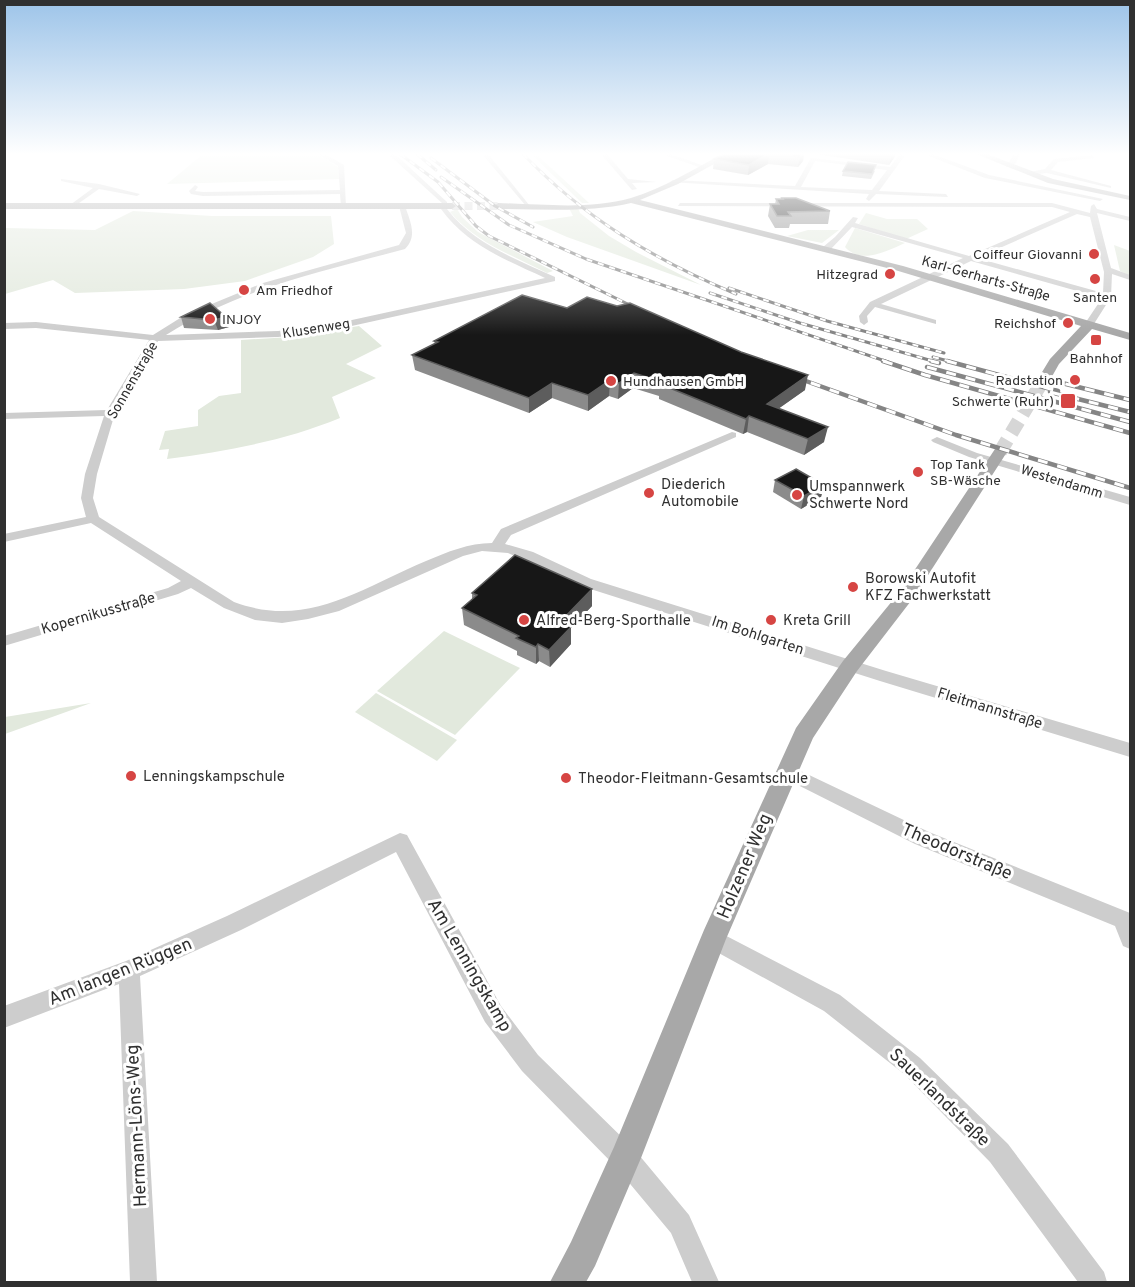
<svg xmlns="http://www.w3.org/2000/svg" width="1135" height="1287" viewBox="0 0 1135 1287" font-family="Overpass,sans-serif">
<style>
.green{fill:#e2e9dd}
.lines{fill:none;stroke-linecap:round;stroke-linejoin:round}
.major-tunnel-far1{stroke:#d6d6d6;stroke-width:8;stroke-dasharray:8 4.5;stroke-linecap:butt}
.major-tunnel{stroke:#d6d6d6;stroke-width:14;stroke-dasharray:14 8;stroke-linecap:butt}
.minor{fill:#cdcdcd;fill-rule:evenodd}
.major{fill:#a8a8a8;fill-rule:evenodd}
.rail-far1-casing{stroke:#858585;stroke-width:3}
.rail-casing{stroke:#858585;stroke-width:4.5}
.rail-far1{stroke:#fff;stroke-width:2;stroke-dasharray:6;stroke-linecap:butt}
.rail{stroke:#fff;stroke-width:3;stroke-dasharray:10;stroke-linecap:butt}
.wall{fill:#8b8b8b}
.shaded-wall{fill:#5d5d5d}
.building{fill:#171717;stroke:#5d5d5d;stroke-width:1.5}
.poi-dot{fill:#d64543;stroke:#fff;stroke-width:2}
.labels{text-anchor:middle;stroke-width:6;stroke-linejoin:round;paint-order:stroke}
.far-poi-label{font-size:14px;fill:#303030;stroke:#fff;text-anchor:end}
.far-street-label{font-size:14px;fill:#303030;stroke:#fff}
.poi-label{font-size:15px;fill:#303030;stroke:#fff;text-anchor:start}
.street-label{font-size:15px;fill:#303030;stroke:#fff}
.near-street-label{font-size:18px;fill:#303030;stroke:#fff}
</style>
<rect width="100%" height="100%" fill="#fff"/>
<g class="green">
<path d="M203,154H317L338,167L339,179L167,184Z"/>
<path d="M531,154H536L589,203H582Z"/>
<path d="M569,208H578L580,213L609,236L636,252L701,285L567,237L533,222L573,216Z"/>
<path d="M457,209L462,217L478,232L553,271L547,273C510,254 478,244 450,212Z"/>
<path d="M133,211L212,216H331L334,244L313,257L245,281L184,289L75,293L53,280L5,294V228L95,230Z"/>
<path d="M866,213L887,219H917L928,229L906,239L859,224Z"/>
<path d="M855,228L905,243C887,251 861,265 845,247Z"/>
<path d="M808,230H839L822,243L787,236Z"/>
<path d="M1114,245L1130,251V276L1120,271Z"/>
<path d="M359,326L382,346L346,364L376,378L332,397L340,418C284,441 227,451 167,459L169,449L159,450L165,431L198,426V410L219,396L241,393V340L290,337Z"/>
<path d="M444,631L520,668L455,735L377,691Z"/>
<path d="M376,693L457,740L437,761L355,712Z"/>
<path d="M91,703L5,734V717Z"/>
</g>
<g class="lines">
<path class="major-tunnel-far1" d="M452,206H498"/>
<path class="major-tunnel" d="M1000,452L1045,377"/>
<g class="minor">
<path d="M317,154H325L344,165L346,207L341,206L340,194L203,196L191,194L189,191L195,185L198,187L195,191L203,192L340,190L338,166Z"/>
<path d="M388,154H395L447,202V209C474,244 516,259 555,277V281L329,331L278,337L158,341L115,413L97,474L93,498L99,517L234,602C307,629 360,589 426,561C447,552 469,543 492,543L501,529L732,432L736,433V437L511,535L505,544L533,552L591,579L886,671L1130,743V757L880,681L581,586L508,553L482,551L463,556L339,611L308,619L282,623L255,620L224,608L191,588L178,594L4,646V636L168,588L181,581L91,523L4,542V534L86,517L81,498L85,474L104,416L4,419V413L107,410L149,340L36,328L4,329V323L36,322L153,335L185,315L263,283L399,245L406,233L399,206L402,204L405,206C410,221 418,236 405,249C324,271 238,289 166,335L278,331L329,325L545,278C506,260 467,245 441,209L442,203Z"/>
<path d="M482,154H488L530,206H526Z"/>
<path d="M601,154H607L628,179L657,182L632,183L637,189L632,190Z"/>
<path d="M661,154H671L707,167L702,168Z"/>
<path d="M900,154H906L879,191L946,194L948,197L876,194L869,201L866,199L869,194L670,182L673,180L795,186L811,158L890,167ZM815,161L887,170L872,190L801,187Z"/>
<path d="M924,154H933L989,175L1103,199L1100,201L985,178Z"/>
<path d="M1014,154H1020L1016,163L1006,167Z"/>
<path d="M1092,155L1094,158L1058,162L1051,170L1111,186V188L1047,173L1028,175L1025,173L1045,169L1054,159Z"/>
<path d="M61,179L99,184L140,194L137,196L99,189L72,208L70,205L93,188L61,181Z"/>
<path d="M680,203H1052L1090,213L1091,206L1094,204L1097,209L1130,217V221L1097,213L1111,268L1130,275V280L1112,274L1111,297L1092,327L1089,328L1084,325L1102,298L971,261L881,304L936,320V324L875,307L867,316L868,322L864,325L860,322L859,316L870,302L963,258L852,227L829,251H823V247L835,237L853,217L858,218L855,223L969,256L1070,212L1052,207L678,206ZM1077,214L1090,217L1104,272L1103,293L977,258Z"/>
<path d="M937,437L977,453L1130,497V505L969,457L933,442L931,440Z"/>
<path d="M786,764L929,832L1130,913V949L1123,946L1115,926L915,844L780,776L777,771L780,766Z"/>
<path d="M400,833L407,835L501,1006L538,1055L634,1149L689,1215L719,1282H692L671,1233L616,1167L522,1071L485,1022L396,852L241,930L140,976L157,1282H130L119,984L4,1028V1006L126,961L227,916Z"/>
<path d="M713,929L840,995L920,1058L1008,1144L1104,1272L1107,1282H1078L990,1162L904,1074L824,1011L706,946L703,939L706,932Z"/>
</g>
<g class="major">
<path d="M722,154H732L678,184L640,200L903,266L1130,333V340L1092,329L1059,364L1050,380L1045,381L1039,377L1050,359L1081,326L895,270L631,203C587,213 543,209 498,209L494,206L498,203C542,204 589,210 631,198C663,188 693,170 722,154Z"/>
<path d="M976,154H987L1053,179L1130,196V200L1048,183Z"/>
<path d="M4,203H452L456,206L452,209H4Z"/>
<path d="M1000,448L1007,452L914,597L857,671L813,738L726,939L641,1158L595,1266L586,1282H550L571,1242L614,1147L704,930L796,728L843,661L902,589L995,449Z"/>
</g>
<g class="rail-far1-casing">
<g id="rail-far1">
<path d="M400,154L438,182L476,226L489,236L640,310"/>
<path d="M417,154L436,170"/>
<path d="M523,154C584,218 655,260 736,294"/>
<path d="M431,158L495,206L533,227"/>
<path d="M441,177L509,225L586,259L888,362"/>
<path d="M729,288L827,321L944,353"/>
<path d="M710,293L800,323L936,362"/>
<path d="M933,357L952,362"/>
</g>
</g>
<g class="rail-casing">
<g id="rail">
<path d="M883,361L925,375L1130,433"/>
<path d="M931,361L939,363"/>
<path d="M947,361L1058,391"/>
<path d="M927,367L1130,422"/>
<path d="M792,376L956,435L1130,488"/>
<path d="M1046,379L1130,400"/>
<path d="M1050,392L1130,412"/>
</g>
</g>
<use href="#rail-far1" class="rail-far1"/>
<use href="#rail" class="rail"/>
</g>
<g class="wall">
<path d="M724,154H804L803,161L798,167L768,164L748,175L713,169L714,159Z"/>
<path d="M816,154H895L894,158L889,165Z"/>
<path d="M843,171H875L871,179L842,176Z"/>
<path d="M782,198L830,211L828,224H790L789,228H775L768,216L770,204H775L776,199H782Z"/>
<path d="M210,303L229,327L218,330L184,328L181,317Z"/>
<path d="M434,341L805,390L779,408L824,442L804,455L747,432L743,434L659,399V396L633,388L618,399L609,396L588,411L552,398L529,413L415,370L412,355L435,344Z"/>
<path d="M775,480L824,485L821,497L801,509L773,492Z"/>
<path d="M592,589V606L571,628V644L550,667L539,661L536,664L517,655V651L464,625L462,608L472,599V593Z"/>
</g>
<g class="shaded-wall">
<path d="M768,154H769L768,164L748,175L749,165Z"/>
<path d="M802,154H804L803,161L798,167L800,157Z"/>
<path d="M895,154L894,158L889,165L892,155Z"/>
<path d="M226,317L229,327L218,330L214,320Z"/>
<path d="M634,373L633,388L618,399L619,383Z"/>
<path d="M808,375L805,390L764,419L767,404Z"/>
<path d="M610,380L609,396L588,411V395Z"/>
<path d="M552,383V398L529,413V398Z"/>
<path d="M749,416L747,432L743,434L746,419Z"/>
<path d="M828,427L824,442L804,455L808,439Z"/>
<path d="M824,485L821,497L801,509L804,496Z"/>
<path d="M592,589V606L571,628V644L550,667L549,650L560,622Z"/>
<path d="M538,644L539,661L536,664V647Z"/>
</g>
<g class="building">
<path d="M724,154H768L749,165L714,159Z"/>
<path d="M776,154H802L800,157Z"/>
<path d="M848,162L876,165L872,174L843,171Z"/>
<path d="M782,198H796L830,211L788,212L791,216H777L770,204H779L776,199H783Z"/>
<path d="M522,295L567,308L587,297L617,306L630,303L741,352L808,375L767,404L828,427L808,439L749,416L746,419L660,384L663,382L634,373L619,383L610,380L588,395L552,383L529,398L412,355L438,342L434,341Z"/>
<path d="M210,303L226,317L214,320L181,317Z"/>
<path d="M796,469L824,485L804,496L775,480Z"/>
<path d="M515,555L592,589L560,622L571,627L549,650L538,644L536,647L516,638L519,636L462,608L477,595L472,593Z"/>
</g>
<linearGradient id="sky" x2="0" y2="1"><stop stop-color="#9dc4e9"/><stop offset="0.46" stop-color="#fff"/><stop offset="1" stop-color="#fff" stop-opacity="0"/></linearGradient>
<rect width="1135" height="335" fill="url(#sky)"/>
<g class="poi-dot">
<circle cx="1094" cy="254" r="6"/>
<circle cx="890" cy="274" r="6"/>
<circle cx="1095" cy="279" r="6"/>
<circle cx="244" cy="290" r="6"/>
<circle cx="210" cy="319" r="6"/>
<circle cx="1068" cy="323" r="6"/>
<rect x="1090" y="334" width="12" height="12" rx="3"/>
<circle cx="1075" cy="380" r="6"/>
<circle cx="611" cy="381" r="6"/>
<rect x="1060" y="393" width="16" height="16" rx="3"/>
<circle cx="918" cy="472" r="6"/>
<circle cx="649" cy="493" r="6"/>
<circle cx="797" cy="495" r="6"/>
<circle cx="853" cy="587" r="6"/>
<circle cx="524" cy="620" r="6"/>
<circle cx="771" cy="620" r="6"/>
<circle cx="131" cy="776" r="6"/>
<circle cx="566" cy="778" r="6"/>
</g>
<g class="labels">
<g class="far-poi-label">
<text x="1082" y="259">Coiffeur Giovanni</text>
<text x="878" y="279">Hitzegrad</text>
<text x="256" y="295" text-anchor="start">Am Friedhof</text>
<text x="1095" y="302" text-anchor="middle">Santen</text>
<text x="222" y="324" text-anchor="start">INJOY</text>
<text x="1056" y="328">Reichshof</text>
<text x="1096" y="363" text-anchor="middle">Bahnhof</text>
<text x="1063" y="385">Radstation</text>
<text x="623" y="386" text-anchor="start">Hundhausen GmbH</text>
<text x="1054" y="406">Schwerte (Ruhr)</text>
<text x="930" y="469" text-anchor="start">Top Tank<tspan x="930" dy="16">SB-Wäsche</tspan></text>
</g>
<g class="far-street-label">
<text transform="translate(986 278) rotate(16)" y="5">Karl-Gerharts-Straße</text>
<text transform="translate(316 328) rotate(-9)" y="5">Klusenweg</text>
<text transform="translate(132 380) rotate(-60)" y="5">Sonnenstraße</text>
<text transform="translate(1062 481) rotate(17)" y="5">Westendamm</text>
</g>
<g class="poi-label">
<text x="661" y="489">Diederich<tspan x="661" dy="17">Automobile</tspan></text>
<text x="809" y="491">Umspannwerk<tspan x="809" dy="17">Schwerte Nord</tspan></text>
<text x="865" y="583">Borowski Autofit<tspan x="865" dy="17">KFZ Fachwerkstatt</tspan></text>
<text x="536" y="625">Alfred-Berg-Sporthalle</text>
<text x="783" y="625">Kreta Grill</text>
<text x="143" y="781">Lenningskampschule</text>
<text x="578" y="783">Theodor-Fleitmann-Gesamtschule</text>
</g>
<g class="street-label">
<text transform="translate(98 613) rotate(-16)" y="5">Kopernikusstraße</text>
<text transform="translate(758 635) rotate(18)" y="5">Im Bohlgarten</text>
<text transform="translate(990 708) rotate(17)" y="5">Fleitmannstraße</text>
</g>
<g class="near-street-label">
<text transform="translate(957 851) rotate(23)" y="6">Theodorstraße</text>
<text transform="translate(744 866) rotate(-67)" y="6">Holzener Weg</text>
<text transform="translate(470 965) rotate(60)" y="6">Am Lenningskamp</text>
<text transform="translate(120 971) rotate(-22)" y="6">Am langen Rüggen</text>
<text transform="translate(940 1097) rotate(44)" y="6">Sauerlandstraße</text>
<text transform="translate(136 1126) rotate(-93)" y="6">Hermann-Löns-Weg</text>
</g>
</g>
<rect width="1135" height="1287" fill="none" stroke="#303030" stroke-width="12"/>
</svg>
